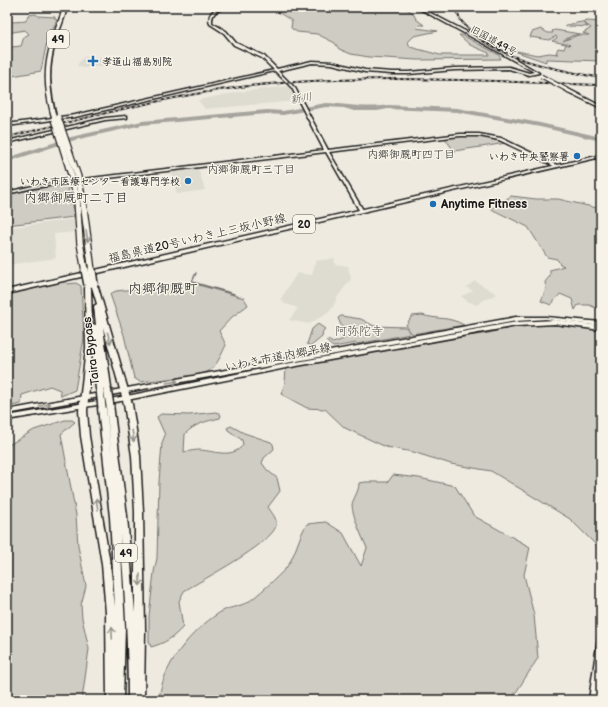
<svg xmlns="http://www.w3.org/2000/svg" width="608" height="707" viewBox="0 0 608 707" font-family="'Balsamiq Sans','Klee One',sans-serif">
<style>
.built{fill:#dedbd1}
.green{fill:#cfccc3;stroke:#767470}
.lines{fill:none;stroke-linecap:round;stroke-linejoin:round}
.stream-far1{stroke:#6f6d69;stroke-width:1}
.stream{stroke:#6f6d69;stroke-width:1.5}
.river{fill:#a6a39d;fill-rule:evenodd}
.tertiary-casing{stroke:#1c1c1c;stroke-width:3}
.primary-casing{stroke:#1c1c1c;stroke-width:3}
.trunk-casing{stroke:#1c1c1c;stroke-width:3}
.tertiary{fill:#f7f3e8;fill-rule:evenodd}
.primary{fill:#f7f3e8;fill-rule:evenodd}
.trunk{fill:#f7f3e8;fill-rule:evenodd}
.rail-casing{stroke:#1c1c1c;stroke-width:2}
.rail{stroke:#f7f3e8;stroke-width:1;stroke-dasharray:3;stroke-linecap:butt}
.tertiary-bridge-casing{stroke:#1c1c1c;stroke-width:5;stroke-linecap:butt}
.trunk-bridge-far2-casing{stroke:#1c1c1c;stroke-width:6;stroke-linecap:butt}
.trunk-bridge-far1-casing{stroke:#1c1c1c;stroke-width:8;stroke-linecap:butt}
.trunk-bridge-casing{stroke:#1c1c1c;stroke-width:10;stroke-linecap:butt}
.tertiary-bridge{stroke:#f7f3e8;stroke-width:3}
.trunk-bridge-far2{stroke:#f7f3e8;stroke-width:4.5}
.trunk-bridge-far1{stroke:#f7f3e8;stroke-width:5.5}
.trunk-bridge{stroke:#f7f3e8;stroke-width:7}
.oneway{stroke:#94928c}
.poi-dot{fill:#1f6fb2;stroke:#f7f3e8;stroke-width:1.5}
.labels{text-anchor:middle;stroke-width:3;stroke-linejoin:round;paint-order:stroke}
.far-street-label{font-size:10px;fill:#1c1c1c;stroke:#f7f3e8}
.far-poi-label{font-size:10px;font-weight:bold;fill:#1c1c1c;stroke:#f7f3e8;text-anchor:end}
.shield{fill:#f7f3e8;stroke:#5e5c59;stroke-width:1}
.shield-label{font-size:11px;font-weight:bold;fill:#1c1c1c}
.far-water-label{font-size:11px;font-style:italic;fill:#535250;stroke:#f7f3e8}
.far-neighbourhood-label{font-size:11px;fill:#1c1c1c;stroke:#f7f3e8}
.poi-label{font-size:12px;font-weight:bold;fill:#1c1c1c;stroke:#f7f3e8;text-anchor:start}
.street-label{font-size:12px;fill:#1c1c1c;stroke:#f7f3e8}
.park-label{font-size:12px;fill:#52514e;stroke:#f7f3e8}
.neighbourhood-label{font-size:13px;fill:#1c1c1c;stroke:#f7f3e8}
.quarter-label{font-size:14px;fill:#1c1c1c;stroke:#f7f3e8}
</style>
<rect width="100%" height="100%" fill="#eeeae0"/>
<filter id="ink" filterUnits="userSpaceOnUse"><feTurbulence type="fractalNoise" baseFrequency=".025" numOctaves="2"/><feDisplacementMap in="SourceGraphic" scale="8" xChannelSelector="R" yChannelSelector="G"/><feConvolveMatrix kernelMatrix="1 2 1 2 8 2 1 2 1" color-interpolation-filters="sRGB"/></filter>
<g filter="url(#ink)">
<g class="built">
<path d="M84,57H100L112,58L101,66L83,68L77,65Z"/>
<path d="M289,86L296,101L205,109L198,100L239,92Z"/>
<path d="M198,168L205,190L177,194L171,172Z"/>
<path d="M75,219L76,232L54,234L56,258L7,265V228Z"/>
<path d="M335,258L334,264L348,266L351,279L338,296L333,307L329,312L309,324L289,320L298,308L283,303L284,301L280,300L297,273L312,275L316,261Z"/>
<path d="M475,281L497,294L484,300L477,305L467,301L461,296L473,291L466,287Z"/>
</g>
<g class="green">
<path d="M270,7H404L413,13L416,19L424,25H419L416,28L438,31L414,36L408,42L410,47L440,55H489V53L470,45L459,35H462L499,55L501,59L417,60L369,57L351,54L339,49L335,43L317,34L297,32L291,28L292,21Z"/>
<path d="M36,14L38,16L55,17V19L57,20L47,41L41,71L7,77L11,67L7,63V52L12,47L21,46L24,37L29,34L25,30L7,33V18L13,22L26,21L28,15Z"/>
<path d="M587,21L601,22L599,24L601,26V61L548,59H546V62L511,50L538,55L549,53L558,54L556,53L558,48L564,49L566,44L570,45L552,41L557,38L556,36L549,40L530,37L532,32L541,29L548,33H553L552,31L555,30L580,34L571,36L563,41L578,35H589L583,33L591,28L584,23H583L588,27L572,26L566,27V25Z"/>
<path d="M473,135L488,138L507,143L454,151L444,137Z"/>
<path d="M71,183L72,188L68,189L70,203H73L74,217L7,225V194Z"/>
<path d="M511,196L536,199H558L597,208L601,211V310L589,305H578L575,310L572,299L560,294L551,305L541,301L546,289L545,282L550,276V270L564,266L560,264L557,259L547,257L528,227L491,209Z"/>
<path d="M65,281L67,284L76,283L81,286L84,338L75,390L61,396L60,390L50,386L22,395L21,404L7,407V295Z"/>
<path d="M192,283L244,298L248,305L232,317L219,331L226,345C222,353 217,366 209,371C199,377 154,380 140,382L134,378L124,335L110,294L116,291Z"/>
<path d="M422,315C438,320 448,316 464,325L412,334L406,325L412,316Z"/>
<path d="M341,316L361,319L374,326L406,327L410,334L357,344L356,343L333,347L326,341L328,340L333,343L344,339L340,336L344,334L342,332L343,330L338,318Z"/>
<path d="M318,324L325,329L323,331L322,337L311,346L307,344L312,329Z"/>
<path d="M534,325H554L601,330V550L570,519L491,471L451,464L413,452L386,447L345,428L325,409L307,408L281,394L285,383L286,367L433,341L489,333L508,327Z"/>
<path d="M216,412L221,415L220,418C207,421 194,424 185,434L184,452C190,451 195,450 200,450C215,451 232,459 243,445L242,440L228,430L227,428L231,426L244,433L271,442L273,444L274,449L264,458L262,463L267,470L277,478L280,491L268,507C271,512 278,519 276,526C271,544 202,580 184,591L179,601L183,627C173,638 165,643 151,647L149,641V616L154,572L157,558L159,482L162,443L165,435L157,417L161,414L189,415Z"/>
<path d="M65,420H72L75,422L61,434L76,515L78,546L86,586L81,605L82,618L89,649L82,700H7V446L34,430Z"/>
<path d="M393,475L419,478L455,486L474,516L530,547L524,575L534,615L538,658L513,697L503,700H159C162,665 191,631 219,613C228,607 239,607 248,602C255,598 281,574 286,568C296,555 298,537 307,524L326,522L343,533L361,566L367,548C363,539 352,515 352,505C353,498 359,492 359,483L366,482H388Z"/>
</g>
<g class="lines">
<path class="stream-far1" d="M476,7H486"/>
<path class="stream" d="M196,273L192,282L234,294"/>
<path class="river" d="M326,103C348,104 365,109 388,105L457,108L540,123L601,137V141L540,127L457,112L388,109L377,111H354L344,108L326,107L283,115L267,114L142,125L75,140L7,162V158L71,137L142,121L267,110L283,111Z"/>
<g class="tertiary-casing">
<g id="tertiary">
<path d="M221,7H225C218,11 211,12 212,23L226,31L236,43L264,56L277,69L312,61L332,62L365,70L392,72H409L454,68L509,67L529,73L534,72L488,46L416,7H419L490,44L539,73L529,75L509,69L454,70L409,74H392L365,72L332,64L312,63L278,71L295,88L328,150L460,134H479L501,138L559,166L557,167H556L499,140L479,136H460L329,152L363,210L361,211L359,210L326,152L83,181L33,188L7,194V192L33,186L83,179L324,150L292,88L275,71L75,117L7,126V124L75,115L274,70L262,58L234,45L224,33L210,24C207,14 213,10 221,7Z"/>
<path d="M568,90H570L601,106V108L568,92Z"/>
<path d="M126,116H127V118L105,120L7,143V141L105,118Z"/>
<path d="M516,317H546L601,322V326L546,319L516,321L7,414V410Z"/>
<path d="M555,320L601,326V330L555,324L517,326L286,368L127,400L7,420V416L127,396L286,364L517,322Z"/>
<path d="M601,635V665L597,700H589L598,638L599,636Z"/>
</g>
</g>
<g class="primary-casing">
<path id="primary" d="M601,155V157L7,294V290Z"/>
</g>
<g class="trunk-casing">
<g id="trunk">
<path d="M63,7H67L66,11C64,20 60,28 57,37C47,67 49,88 56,117L54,118L52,117C44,87 43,66 53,37C56,27 61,17 63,7Z"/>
<path d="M95,285L98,287L132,404L140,456L143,512L145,630L144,700H128C128,645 125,590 120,535L125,627L123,700H107L106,613L102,564L81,436L79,411L86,348L85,288L88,286L91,288L92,324L96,325L94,306L97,304L92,287ZM103,327L124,404L132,456L135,512V613L127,516L113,404H107L106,406L112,459L106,408L105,406H99L98,408L110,517L115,607L110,564L89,436L87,411L92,351L96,389L100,392L103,391L104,388L107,391L111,388Z"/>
</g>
</g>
<use href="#tertiary" class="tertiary"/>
<use href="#primary" class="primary"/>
<use href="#trunk" class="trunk"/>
<g class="rail-casing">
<g id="rail">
<path d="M454,7C457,12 459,19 463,23C492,59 558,70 601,78"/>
<path d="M7,137C84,119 162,97 241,87C360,73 481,81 601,85"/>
</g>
</g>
<use href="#rail" class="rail"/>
<g class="tertiary-bridge-casing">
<path id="tertiary-bridge" d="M541,76L569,91"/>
</g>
<g class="trunk-bridge-far2-casing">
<path id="trunk-bridge-far2" d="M58,117L59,119"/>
</g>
<g class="trunk-bridge-far1-casing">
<g id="trunk-bridge-far1">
<path d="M58,118L78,177L83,201L92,271"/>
<path d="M54,119L73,181L77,200L80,243L85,271"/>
</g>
</g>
<g class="trunk-bridge-casing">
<g id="trunk-bridge">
<path d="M85,270L88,285"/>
<path d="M92,270L94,284"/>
<path d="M107,388L110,406"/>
<path d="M100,389L102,408"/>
</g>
</g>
<use href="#tertiary-bridge" class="tertiary-bridge"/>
<use href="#trunk-bridge-far2" class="trunk-bridge-far2"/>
<use href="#trunk-bridge-far1" class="trunk-bridge-far1"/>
<use href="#trunk-bridge" class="trunk-bridge"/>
</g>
<defs><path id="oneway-shaft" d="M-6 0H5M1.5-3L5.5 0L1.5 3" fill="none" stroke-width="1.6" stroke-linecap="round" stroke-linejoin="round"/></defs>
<g class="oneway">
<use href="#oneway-shaft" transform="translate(87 236) rotate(81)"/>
<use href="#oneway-shaft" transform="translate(109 338) rotate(75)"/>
<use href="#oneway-shaft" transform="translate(172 382) rotate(-10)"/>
<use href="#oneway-shaft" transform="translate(45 405) rotate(-11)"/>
<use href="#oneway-shaft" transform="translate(133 436) rotate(82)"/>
<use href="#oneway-shaft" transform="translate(97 504) rotate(-99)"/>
<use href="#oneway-shaft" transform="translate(140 580) rotate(89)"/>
<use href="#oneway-shaft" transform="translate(112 633) rotate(-93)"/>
</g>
</g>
<g class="poi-dot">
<path d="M91 55h4v4h4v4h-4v4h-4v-4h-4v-4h4z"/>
<circle cx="577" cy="156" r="4"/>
<circle cx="188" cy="181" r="4"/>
<circle cx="433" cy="204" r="4"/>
</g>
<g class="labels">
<g class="far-street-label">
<text transform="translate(494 40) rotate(29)" y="4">旧国道49号</text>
</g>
<g class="far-poi-label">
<text x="102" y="65" text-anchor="start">孝道山福島別院</text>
<text x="569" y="160">いわき中央警察署</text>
<text x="180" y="185">いわき市医療センター看護専門学校</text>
</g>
<g class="shield">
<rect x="47" y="30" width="22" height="18" rx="3"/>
<rect x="293" y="215" width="22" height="18" rx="3"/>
<rect x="115" y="544" width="22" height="18" rx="3"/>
</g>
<g class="shield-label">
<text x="58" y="43">49</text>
<text x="304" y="228">20</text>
<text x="126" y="557">49</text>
</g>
<g class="far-water-label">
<text transform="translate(301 98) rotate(-10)" y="4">新川</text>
</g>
<g class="far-neighbourhood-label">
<text x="411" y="158">内郷御厩町四丁目</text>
<text x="251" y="173">内郷御厩町三丁目</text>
</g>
<g class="poi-label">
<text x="441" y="208">Anytime Fitness</text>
</g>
<g class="street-label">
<text transform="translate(197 238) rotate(-13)" y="4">福島県道20号いわき上三坂小野線</text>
<text transform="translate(91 351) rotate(-97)" y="4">Taira Bypass</text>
<text transform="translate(278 357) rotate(-11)" y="4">いわき市道内郷平線</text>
</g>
<g class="park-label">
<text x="359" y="335">阿弥陀寺</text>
</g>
<g class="neighbourhood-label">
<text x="76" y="202">内郷御厩町二丁目</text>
</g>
<g class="quarter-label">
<text x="163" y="293">内郷御厩町</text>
</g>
</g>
<rect width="608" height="707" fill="none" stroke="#f7f3e8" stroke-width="24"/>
<rect x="12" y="12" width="584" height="683" fill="none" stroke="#1c1c1c" stroke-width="1.5" filter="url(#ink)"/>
</svg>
